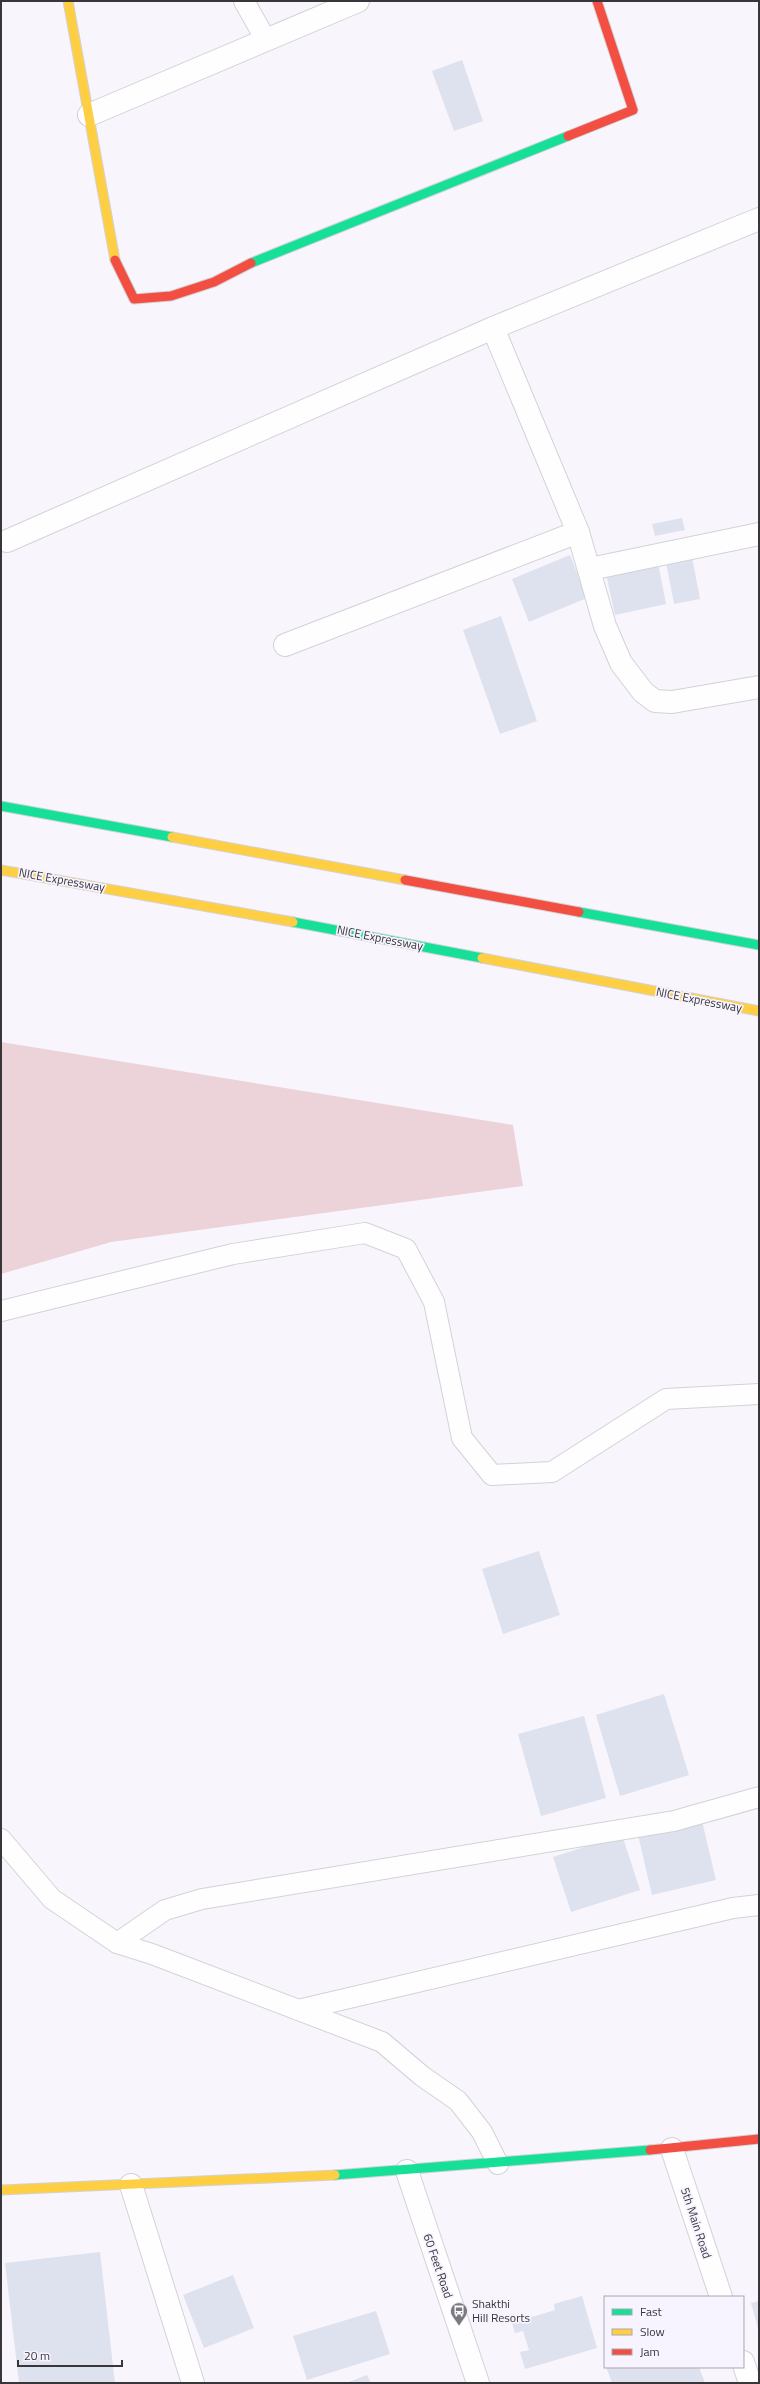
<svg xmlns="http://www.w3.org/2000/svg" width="760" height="2384" viewBox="0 0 760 2384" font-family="'Titillium Web',sans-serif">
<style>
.green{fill:#ecd2d9}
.building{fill:#dee1ee}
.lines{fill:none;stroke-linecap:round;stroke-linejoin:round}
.lane-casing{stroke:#d3d2d6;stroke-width:22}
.street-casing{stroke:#d3d2d6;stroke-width:24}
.fast-casing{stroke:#d3d2d6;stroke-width:11}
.slow-casing{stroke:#d3d2d6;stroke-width:11}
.jam-casing{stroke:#d3d2d6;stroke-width:11}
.lane{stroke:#fefeff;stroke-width:20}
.street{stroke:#fefeff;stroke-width:22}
.fast{stroke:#16e098;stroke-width:9}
.slow{stroke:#ffcf43;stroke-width:9}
.jam{stroke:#f24e42;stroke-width:9}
.labels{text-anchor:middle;stroke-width:3.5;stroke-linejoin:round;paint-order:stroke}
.street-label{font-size:12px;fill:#38363b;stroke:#f7f3ff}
.poi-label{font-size:12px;fill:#38363b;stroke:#f7f3ff;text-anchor:start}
</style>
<rect width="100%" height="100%" fill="#f8f6fc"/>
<path class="green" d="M1,1042L513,1125L523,1186L111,1242L1,1274Z"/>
<g class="building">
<path d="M462,60L483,121L454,131L432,71Z"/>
<path d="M682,518L685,530L655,536L652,524Z"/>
<path d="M570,555L587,598L529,622L512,579Z"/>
<path d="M692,557L700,599L674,604L666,562Z"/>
<path d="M658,563L666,604L615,615L606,574Z"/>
<path d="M501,616L537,721L500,734L463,630Z"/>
<path d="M539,1551L560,1615L503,1634L482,1569Z"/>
<path d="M664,1694L689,1775L620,1796L596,1715Z"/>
<path d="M584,1716L606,1798L541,1816L518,1734Z"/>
<path d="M702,1821L716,1880L652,1895L638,1835Z"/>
<path d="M622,1835L640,1890L571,1912L553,1857Z"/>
<path d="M100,2252L115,2383H19L5,2263Z"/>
<path d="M233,2275L254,2328L204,2348L183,2295Z"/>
<path d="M582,2296L597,2348L525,2369L520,2352L529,2350L523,2331L515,2333L512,2323L555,2310L554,2304Z"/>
<path d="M759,2301V2332L751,2303Z"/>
<path d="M376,2311L390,2354L307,2380L293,2336Z"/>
<path d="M606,2367H699L705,2383H612Z"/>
<path d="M367,2375L371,2383H346Z"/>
</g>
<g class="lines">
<g class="lane-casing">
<g id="lane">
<path d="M244,1L266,40"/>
<path d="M1,1311L233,1254L365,1233L406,1249L434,1302L462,1438L492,1475L552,1472L666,1399L759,1394"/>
<path d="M1,1839L52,1899L117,1943L152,1954L382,2042L422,2076L458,2101L482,2132L498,2164"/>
<path d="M117,1943L165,1910L202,1899L674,1821L759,1797"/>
<path d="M298,2010L733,1908L759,1905"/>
</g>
</g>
<g class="street-casing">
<g id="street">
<path d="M89,115L358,1"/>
<path d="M759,219L493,328L578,532L605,626L621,663L643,692L655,701L672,702L759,687"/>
<path d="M7,541L493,328"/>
<path d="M590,569L759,534"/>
<path d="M285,645L578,532"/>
<path d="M672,2149L721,2297"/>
<path d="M407,2171L478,2383"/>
<path d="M131,2185L193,2383"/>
<path d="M743,2362L750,2383"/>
</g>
</g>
<g class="fast-casing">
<g id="fast">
<path d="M251,263L568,136"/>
<path d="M1,806L172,837"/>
<path d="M579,912L759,945"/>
<path d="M293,922L482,958"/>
<path d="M335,2175L650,2150"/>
</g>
</g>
<g class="slow-casing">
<g id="slow">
<path d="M68,1L115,260"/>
<path d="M172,837L405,880"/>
<path d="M1,870L293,922"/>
<path d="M482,958L759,1011"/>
<path d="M1,2190L335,2175"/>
</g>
</g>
<g class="jam-casing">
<g id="jam">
<path d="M568,136L633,110L597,1"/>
<path d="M115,260L134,299L171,296L214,282L251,263"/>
<path d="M405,880L579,912"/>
<path d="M650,2150L759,2139"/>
</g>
</g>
<use href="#lane" class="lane"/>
<use href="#street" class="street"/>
<use href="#fast" class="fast"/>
<use href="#slow" class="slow"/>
<use href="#jam" class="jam"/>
</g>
<defs>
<g id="bus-pin" transform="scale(0.9)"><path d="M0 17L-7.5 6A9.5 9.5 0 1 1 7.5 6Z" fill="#7b797f" stroke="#f7f3ff"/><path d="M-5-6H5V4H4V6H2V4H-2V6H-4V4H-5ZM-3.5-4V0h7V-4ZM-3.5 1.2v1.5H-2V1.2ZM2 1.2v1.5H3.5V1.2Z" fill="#fff"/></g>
</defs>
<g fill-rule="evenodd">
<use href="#bus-pin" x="459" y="2311"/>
</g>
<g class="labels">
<g class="street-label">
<text transform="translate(62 880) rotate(10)" y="4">NICE Expressway</text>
<text transform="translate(380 938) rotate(11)" y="4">NICE Expressway</text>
<text transform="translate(699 1000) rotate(11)" y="4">NICE Expressway</text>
<text transform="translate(696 2223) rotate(72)" y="4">5th Main Road</text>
<text transform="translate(438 2266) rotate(71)" y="4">60 Feet Road</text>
</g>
<g class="poi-label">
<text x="472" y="2308">Shakthi<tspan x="472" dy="14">Hill Resorts</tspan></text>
</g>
</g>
<rect width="760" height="2384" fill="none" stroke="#38363b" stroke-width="4"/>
<rect x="604" y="2296" width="140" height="72" fill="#f7f3ff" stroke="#aba7b1"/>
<rect x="612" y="2309" width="20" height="6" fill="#16e098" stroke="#aba7b1"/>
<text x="640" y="2316" font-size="12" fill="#38363b">Fast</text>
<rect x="612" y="2329" width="20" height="6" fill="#ffcf43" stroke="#aba7b1"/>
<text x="640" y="2336" font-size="12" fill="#38363b">Slow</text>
<rect x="612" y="2349" width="20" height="6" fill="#f24e42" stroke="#aba7b1"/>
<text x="640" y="2356" font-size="12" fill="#38363b">Jam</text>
<path d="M18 2360v6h104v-6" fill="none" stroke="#38363b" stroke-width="2"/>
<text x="24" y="2360" font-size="12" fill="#38363b" stroke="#f7f3ff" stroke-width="3" paint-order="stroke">20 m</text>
</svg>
